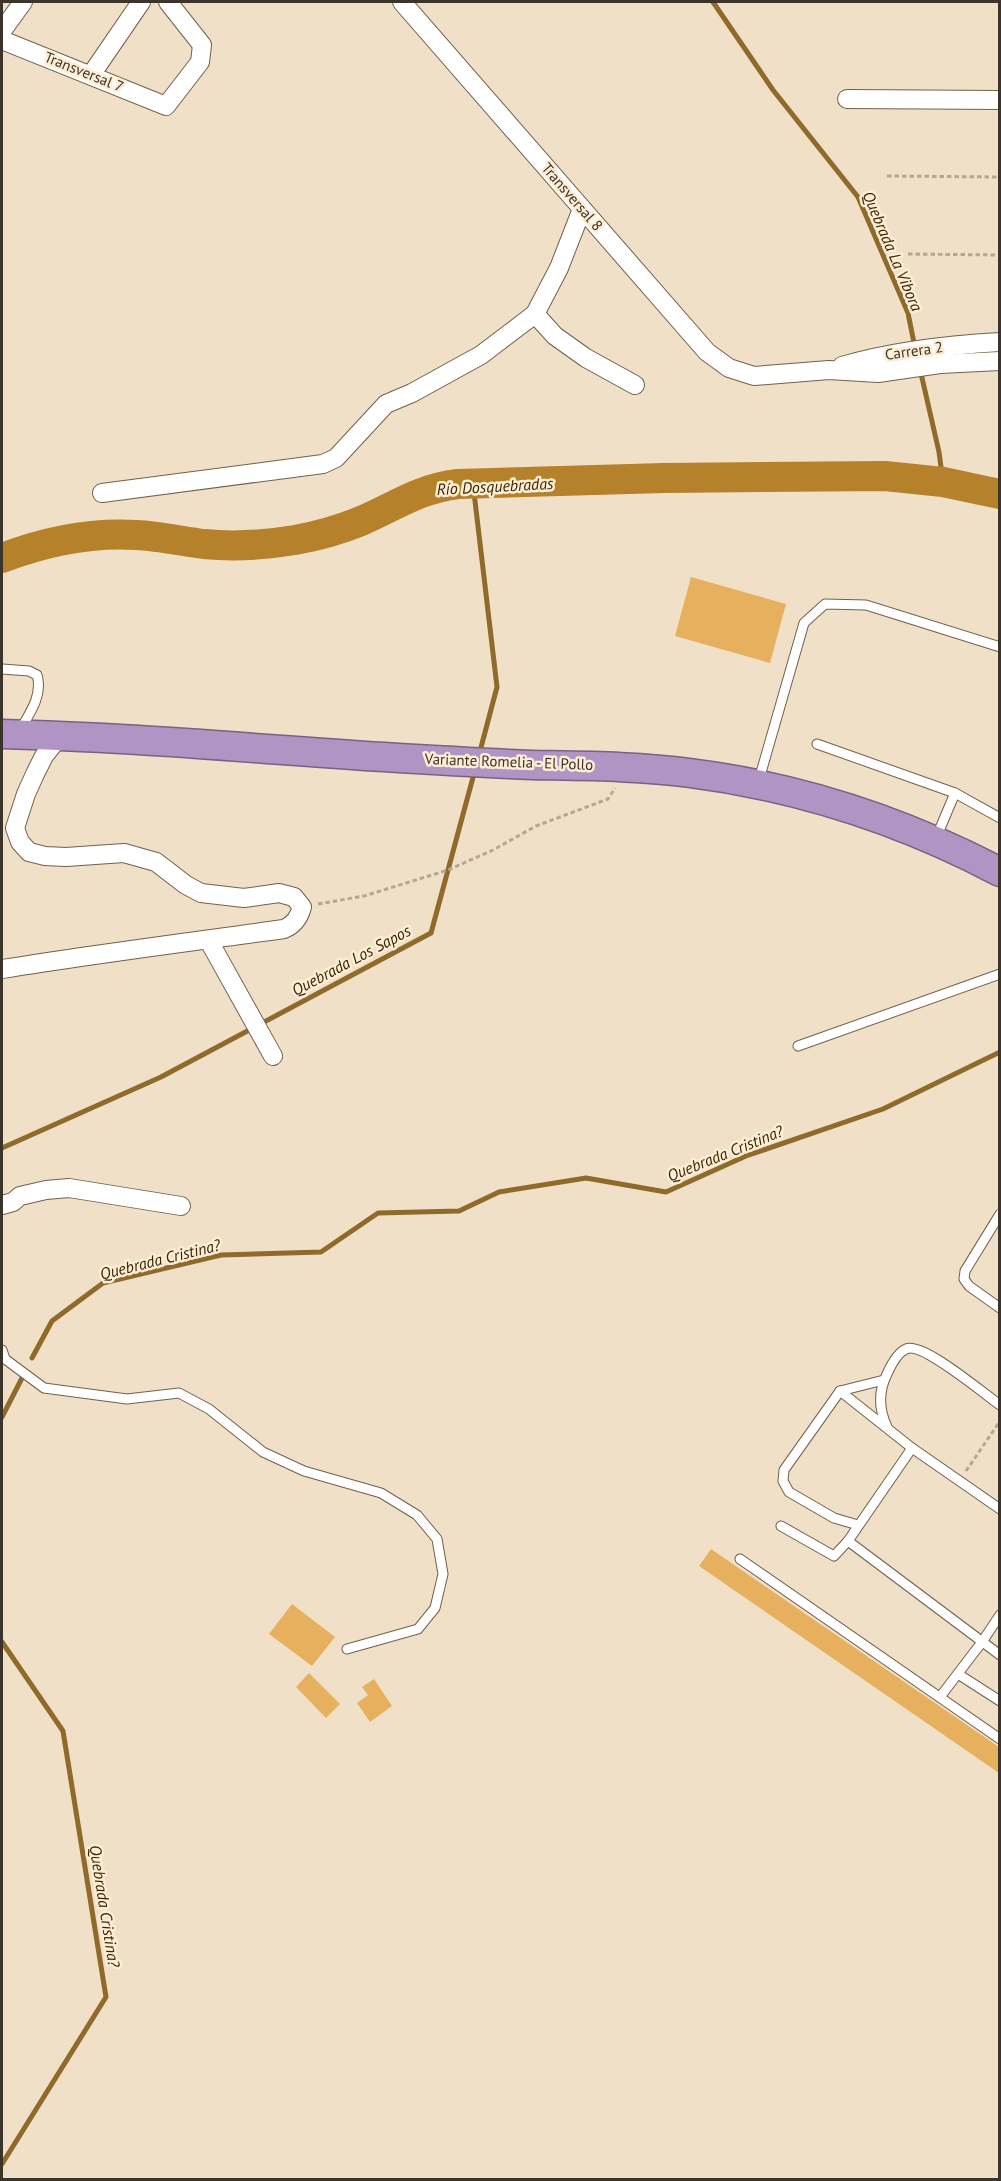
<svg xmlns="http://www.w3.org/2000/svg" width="1001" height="2181" viewBox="0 0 1001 2181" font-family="'PT Sans',sans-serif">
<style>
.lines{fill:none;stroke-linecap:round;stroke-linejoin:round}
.stream{stroke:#906a2a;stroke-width:5}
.river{stroke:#b5812a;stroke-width:30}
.building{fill:#e6b05e}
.service-casing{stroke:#70614c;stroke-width:11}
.minor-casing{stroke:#70614c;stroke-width:20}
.trunk-casing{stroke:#796184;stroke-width:31}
.path{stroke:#b5a794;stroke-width:3;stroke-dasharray:4.5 3;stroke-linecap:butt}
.service{stroke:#fff;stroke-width:9}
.minor{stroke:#fff;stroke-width:18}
.trunk{stroke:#af94c4;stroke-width:28}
.labels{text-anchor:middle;stroke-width:5;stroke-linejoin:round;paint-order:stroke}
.street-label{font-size:15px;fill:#3a342a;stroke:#feedd5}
.water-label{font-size:16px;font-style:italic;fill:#3a2500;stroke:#feedd5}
</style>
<rect width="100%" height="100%" fill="#f1e0c8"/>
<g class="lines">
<g class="stream">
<path d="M713,2L773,90L858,197L908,313L915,348"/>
<path d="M920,369L939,452L943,482"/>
<path d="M473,484L497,687L479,755"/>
<path d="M2,1148L161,1077L431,933L475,770"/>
<path d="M32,1358L52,1321L103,1283L221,1255L321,1252L378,1213L459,1211L499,1192L586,1178L666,1192L746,1156L883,1109L1000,1052"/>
<path d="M2,1417L22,1378"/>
<path d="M2,1642L63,1731L106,1997L2,2164"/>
</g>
<path class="river" d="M2,558C44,542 89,532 136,535C158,536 181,541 204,544C234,547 265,545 295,540C317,536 339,530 361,521C396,506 418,489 458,484L664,478L885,476L943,482L1000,494"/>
</g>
<g class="building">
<path d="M691,577L786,604L770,663L675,636Z"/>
<path d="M711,1549L999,1747V1773L699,1566Z"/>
<path d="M292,1604L335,1637L312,1666L269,1634Z"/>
<path d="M309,1673L340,1704L326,1718L296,1687Z"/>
<path d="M374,1679L392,1706L370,1722L357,1703L368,1695L362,1687Z"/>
</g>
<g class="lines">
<g class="service-casing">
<g id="service">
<path d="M2,669L29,671L37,675C43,695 30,713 20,730"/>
<path d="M817,744L955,793L1000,818"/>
<path d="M758,783L804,623L825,604L866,605L1000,647"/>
<path d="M936,838L955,793"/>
<path d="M798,1046L1000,974"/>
<path d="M1000,1214L965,1271L964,1279L969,1286L1000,1308"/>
<path d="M2,1350L5,1359L44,1388L127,1399L179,1393L209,1409L263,1452L304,1471L381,1493L417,1515L437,1539L443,1574L435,1608L418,1629L347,1649"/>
<path d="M840,1391L912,1448L1000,1509"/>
<path d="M887,1427C879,1410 878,1392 887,1374C891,1365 897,1353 906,1349C922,1341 984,1394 1000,1405"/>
<path d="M912,1448L848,1541L1000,1655"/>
<path d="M858,1525L834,1518L789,1492L783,1481L784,1470L840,1391L884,1380"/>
<path d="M781,1526L834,1556L848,1541"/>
<path d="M740,1559L1000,1739"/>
<path d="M958,1674L1000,1701"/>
<path d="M940,1697L982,1642L1000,1615"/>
</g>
</g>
<g class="minor-casing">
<g id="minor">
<path d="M402,2L707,352L729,368L754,376L829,370L878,373L940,364L1000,361"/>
<path d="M2,31L23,2"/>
<path d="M2,40L166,106L200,62L202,45L168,2"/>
<path d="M91,75L141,2"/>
<path d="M847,99L1000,100"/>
<path d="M535,314L555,336L586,358L635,385"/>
<path d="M842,366C893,351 946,345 1000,342"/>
<path d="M102,493L323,464L336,458L386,404L412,393L481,355L535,314L559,268L582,209"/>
<path d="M209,941L273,1056"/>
<path d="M2,969C95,954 189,942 284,929C294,925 299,918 302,907L294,897L279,893L244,898L201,893L186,885L156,862L124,853L66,857L45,856L29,852L20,842L15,828L26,794L35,774L44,756L59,737"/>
<path d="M2,1205L13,1202L20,1196L46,1190L69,1188L181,1206"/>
</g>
</g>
<g class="trunk-casing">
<path id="trunk" d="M2,734C129,737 257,749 384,757C433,760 483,763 532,765C585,766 638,766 690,773C799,787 903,821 1000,872"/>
</g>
<g class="path">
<path d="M887,176L1000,177"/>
<path d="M908,254L1000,255"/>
<path d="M318,904L364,896L448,870L493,850L536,826L608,799L615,788"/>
<path d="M966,1471L1000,1421"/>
</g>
<use href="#service" class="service"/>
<use href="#minor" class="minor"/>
<use href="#trunk" class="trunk"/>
</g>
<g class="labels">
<g class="street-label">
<text transform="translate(84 72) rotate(22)" y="5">Transversal 7</text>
<text transform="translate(572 197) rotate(49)" y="5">Transversal 8</text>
<text transform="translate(914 351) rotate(-8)" y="5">Carrera 2</text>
<text transform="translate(509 762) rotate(2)" y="5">Variante Romelia - El Pollo</text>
</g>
<g class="water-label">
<text transform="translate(893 251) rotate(67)" y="6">Quebrada La Vibora</text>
<text transform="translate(495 486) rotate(-3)" y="6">Río Dosquebradas</text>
<text transform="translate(351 960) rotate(-28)" y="6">Quebrada Los Sapos</text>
<text transform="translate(725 1153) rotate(-22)" y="6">Quebrada Cristina?</text>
<text transform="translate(160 1259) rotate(-14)" y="6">Quebrada Cristina?</text>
<text transform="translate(105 1906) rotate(81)" y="6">Quebrada Cristina?</text>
</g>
</g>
<rect width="1001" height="2181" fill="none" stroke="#3a342a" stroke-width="6"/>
</svg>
